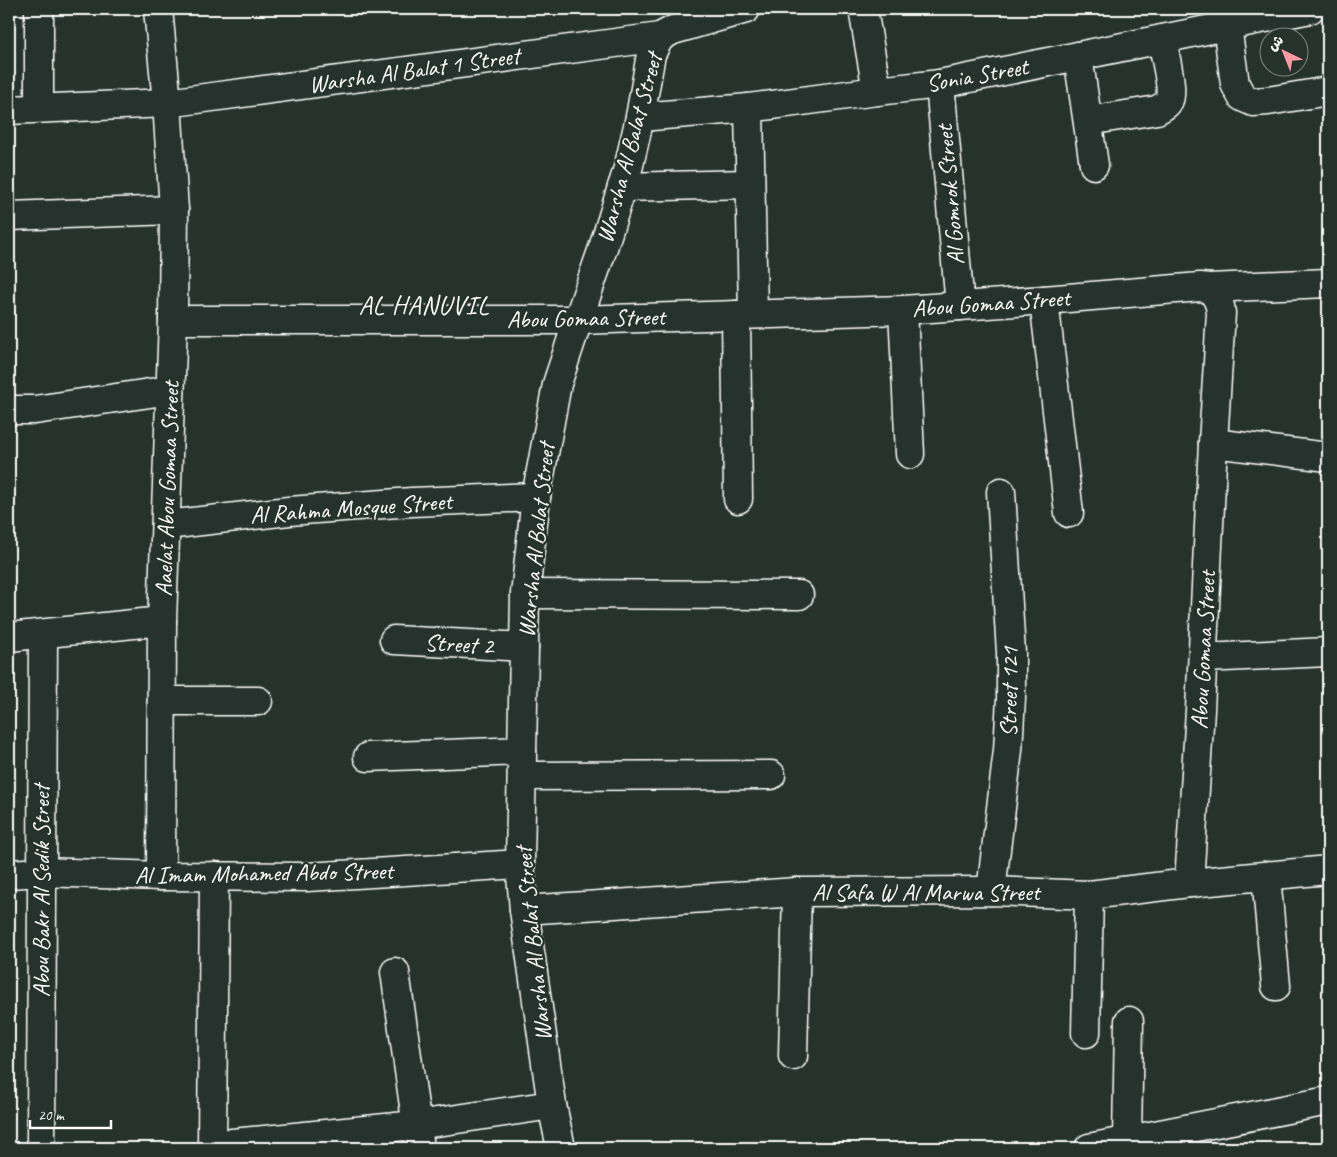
<svg xmlns="http://www.w3.org/2000/svg" width="1337" height="1157" viewBox="0 0 1337 1157" font-family="Caveat,'Playpen Sans Arabic',sans-serif">
<style>
.lines{fill:none;stroke-linecap:round;stroke-linejoin:round}
.street-casing{stroke:#fff;stroke-width:31}
.street{stroke:#26332d;stroke-width:28}
.labels{text-anchor:middle;stroke-width:4.5;stroke-linejoin:round;paint-order:stroke}
.street-label{font-size:24px;fill:#fff;stroke:#26332d}
.quarter-label{font-size:26px;letter-spacing:1px;fill:#fff;stroke:#26332d}
</style>
<rect width="100%" height="100%" fill="#26332d"/>
<filter id="ink" filterUnits="userSpaceOnUse"><feTurbulence type="fractalNoise" baseFrequency=".02" numOctaves="2"/><feDisplacementMap in="SourceGraphic" scale="10" xChannelSelector="R" yChannelSelector="G"/><feConvolveMatrix kernelMatrix="1 2 1 2 8 2 1 2 1" color-interpolation-filters="sRGB"/></filter>
<g filter="url(#ink)">
<g class="lines">
<g class="street-casing">
<g id="street">
<path d="M39,9V108"/>
<path d="M158,9L167,103L174,210L173,320L162,621L161,876"/>
<path d="M863,9L877,91"/>
<path d="M1227,26L1235,84L1242,97L1253,102L1268,101L1328,91"/>
<path d="M1078,56L1094,165"/>
<path d="M940,84L960,306"/>
<path d="M749,108L753,314"/>
<path d="M9,110L167,103L660,37"/>
<path d="M640,117L749,108L877,91L940,84L1310,9"/>
<path d="M1088,121L1157,110C1162,107 1167,105 1169,100C1174,90 1164,52 1162,39"/>
<path d="M622,187L750,184"/>
<path d="M9,216L174,210"/>
<path d="M1209,288L1328,283"/>
<path d="M1044,300L1069,513"/>
<path d="M903,310L910,454"/>
<path d="M736,315L738,499"/>
<path d="M173,320H578L903,310L1044,300L1200,287L1209,288C1217,296 1220,302 1221,313L1213,443L1200,710L1189,883"/>
<path d="M9,410H35L170,390"/>
<path d="M1213,443L1328,457"/>
<path d="M166,525L289,511L412,502L536,497"/>
<path d="M525,594L799,595"/>
<path d="M9,637L162,621"/>
<path d="M394,640L524,647"/>
<path d="M1203,658L1328,652"/>
<path d="M162,701H258"/>
<path d="M368,757L522,751"/>
<path d="M522,776L771,775"/>
<path d="M9,874L41,872L161,876L307,877L520,864"/>
<path d="M1266,876L1276,986"/>
<path d="M991,891L1008,750L1011,698V653L1001,492"/>
<path d="M524,910L797,892L991,891L1089,895L1189,883L1328,870"/>
<path d="M395,972L420,1148"/>
<path d="M1086,1033L1089,895"/>
<path d="M793,1056L797,892"/>
<path d="M1127,1140L1129,1021"/>
<path d="M212,1145L416,1125L552,1105"/>
<path d="M41,1148L43,634"/>
<path d="M212,1148L214,876"/>
<path d="M561,1148L552,1105L524,910L520,864L525,594L536,497L557,384L578,320L603,248L629,165L640,117L651,54L660,37L673,30L746,9"/>
<path d="M1089,1148L1328,1101"/>
</g>
</g>
<use href="#street" class="street"/>
</g>
</g>
<g class="labels">
<g class="street-label">
<text transform="translate(414 70) rotate(-8)" y="8">Warsha Al Balat 1 Street</text>
<text transform="translate(977 75) rotate(-10)" y="8">Sonia Street</text>
<text transform="translate(629 148) rotate(-75)" y="8">Warsha Al Balat Street</text>
<text transform="translate(950 195) rotate(-95)" y="8">Al Gomrok Street</text>
<text transform="translate(991 303) rotate(-4)" y="8">Abou Gomaa Street</text>
<text transform="translate(586 318) rotate(-1)" y="8">Abou Gomaa Street</text>
<text transform="translate(167 489) rotate(-88)" y="8">Aaelat Abou Gomaa Street</text>
<text transform="translate(351 508) rotate(-4)" y="8">Al Rahma Mosque Street</text>
<text transform="translate(536 540) rotate(-84)" y="8">Warsha Al Balat Street</text>
<text transform="translate(459 644) rotate(3)" y="8">Street 2</text>
<text transform="translate(1203 650) rotate(-87)" y="8">Abou Gomaa Street</text>
<text transform="translate(1009 692) rotate(-89)" y="8">Street 121</text>
<text transform="translate(264 873) rotate(-1)" y="8">Al Imam Mohamed Abdo Street</text>
<text transform="translate(41 891) rotate(-90)" y="8">Abou Bakr Al Sedik Street</text>
<text x="926" y="900">Al Safa W Al Marwa Street</text>
<text transform="translate(533 944) rotate(-96)" y="8">Warsha Al Balat Street</text>
</g>
<g class="quarter-label">
<text x="424" y="314">AL HANUVIL</text>
</g>
</g>
<rect width="1337" height="1157" fill="none" stroke="#26332d" stroke-width="30"/>
<rect x="15" y="15" width="1307" height="1127" fill="none" stroke="#fff" stroke-width="2" filter="url(#ink)"/>
<g transform="translate(1284 52) rotate(317)"><circle r="24" fill="#26332d" stroke="#7d8581"/>
<path d="M0-4L9 19L0 12L-9 19Z" fill="#ff9aa2"/>
<text y="-8" font-size="14" font-weight="bold" text-anchor="middle" fill="#ffffff">ش</text>
</g>
<path d="M30 1120v8h81v-8" fill="none" stroke="#ffffff" stroke-width="2.5"/>
<text x="38" y="1120" font-size="15" fill="#ffffff" stroke="#26332d" stroke-width="4" paint-order="stroke">20 m</text>
</svg>
